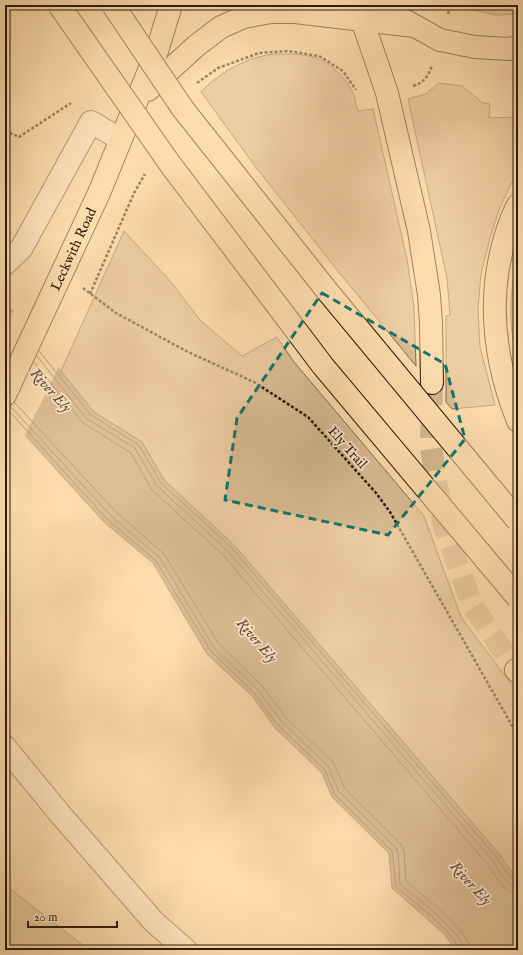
<svg xmlns="http://www.w3.org/2000/svg" width="523" height="955" viewBox="0 0 523 955" font-family="'IM FELL English',serif">
<style>
.green{fill:#d9bb92;stroke:#826a4d}
.water{fill:#b69a76;stroke:#7f664a}
.pier{fill:#fddcae}
.lines{fill:none;stroke-linecap:round;stroke-linejoin:round}
.shore{stroke:#715a3f;stroke-width:1}
.major-tunnel{stroke:#d3b58d;stroke-width:22;stroke-dasharray:22 11;stroke-linecap:butt}
.minor-casing{stroke:#604a32;stroke-width:24}
.major-casing{stroke:#2c1908;stroke-width:24}
.path{stroke:#2c1908;stroke-width:2.5;stroke-dasharray:3 2;stroke-linecap:butt}
.minor{stroke:#fee8ca;stroke-width:22}
.major{stroke:#fddcae;stroke-width:22}
.major-bridge-casing{stroke:#2c1908;stroke-width:24;stroke-linecap:butt}
.major-bridge{stroke:#fddcae;stroke-width:22}
.marked{fill:none;stroke:#0f766e;stroke-width:3;stroke-dasharray:8 5;stroke-linejoin:round}
.labels{text-anchor:middle;stroke-width:3.5;stroke-linejoin:round;paint-order:stroke}
.street-label{font-size:14px;fill:#2c1908;stroke:#fee8ca}
.water-label{font-size:15px;font-style:italic;fill:#634d34;stroke:#fee8ca}
</style>
<rect width="100%" height="100%" fill="#fddcae"/>
<filter id="stains"><feTurbulence type="fractalNoise" baseFrequency=".005" numOctaves="4"/><feColorMatrix values="0 0 0 0 .2 0 0 0 0 .09 0 0 0 0 .02 0 0 0 .5 -.17"/></filter>
<radialGradient id="worn" r=".72"><stop offset=".6" stop-color="#630" stop-opacity="0"/><stop offset="1" stop-color="#630" stop-opacity=".3"/></radialGradient>
<g class="green">
<path d="M464,5H518V14L496,15L464,8Z"/>
<path d="M282,54C293,54 305,54 316,58C330,63 345,77 352,91C355,97 356,105 358,111L373,109L407,259L414,307L416,366L337,270L255,166L201,92C215,76 242,60 263,56C269,54 276,54 282,54Z"/>
<path d="M439,83L462,86L483,103L490,104L489,118L518,117V170L500,207L490,238L481,274L478,309L480,347L495,405L452,409L446,402V316L450,315L447,278L408,99L426,94Z"/>
<path d="M124,231L171,282L200,320L242,356L277,337L294,362L424,516L461,617L518,693V881L500,855L234,545L164,480L142,442L94,412L61,371Z"/>
<path d="M518,261V367C510,332 507,296 518,261Z"/>
<path d="M5,885L89,950H5Z"/>
</g>
<path class="water" d="M5,302L94,412L142,442L164,480L234,545L500,855L518,881V950H456L444,934L392,888L389,853L332,797L322,773L275,728L252,696L207,654L153,563L104,522L5,413Z"/>
<path class="pier" d="M14,310L59,366L24,437L5,416V329Z"/>
<g class="lines">
<g class="shore">
<path d="M39,351L91,415L139,445L161,483L231,547L497,858L513,881L518,883"/>
<path d="M37,356L87,419L135,448L157,486L228,551L493,861C499,870 506,887 518,888"/>
<path d="M34,362L83,423L131,453L152,490L223,555L488,865C496,875 503,893 518,894"/>
<path d="M14,402L115,511L164,554L219,644L262,686L286,718L333,762L345,789L401,844L404,852L406,881C422,896 469,929 470,950"/>
<path d="M8,406L13,409L111,516L160,558L214,648L258,690L282,722L328,766L339,792L396,848L398,853L400,884C415,897 463,932 464,950"/>
<path d="M5,411L10,412L107,519L156,561L211,651L254,693L278,725L325,770L335,795L392,851L396,887C409,898 457,934 459,950"/>
</g>
<path class="major-tunnel" d="M432,383L431,448L444,526L472,605L516,670"/>
<g class="minor-casing">
<g id="minor">
<path d="M5,264L21,249L91,122L120,139"/>
<path d="M5,747L60,814L154,922L186,950"/>
</g>
</g>
<g class="major-casing">
<g id="major">
<path d="M357,5L387,93L419,231L429,295L431,323L432,383"/>
<path d="M380,5L395,15L440,40L475,47L508,49L518,47"/>
<path d="M148,90L196,46L221,27L244,17L271,12H295L414,26"/>
<path d="M518,205C511,217 507,231 503,245C487,305 495,363 518,421"/>
<path id="s1" d="M5,395L99,193L157,51L171,5"/>
<path d="M516,670L518,672"/>
</g>
</g>
<g class="path">
<path d="M448,14L451,5"/>
<path d="M197,83L218,68L259,53L288,51L319,56L343,71L356,90"/>
<path d="M413,86C424,83 429,75 432,65"/>
<path d="M5,131L19,137L71,103"/>
<path d="M83,288L116,313L188,352L254,382L308,417L376,493L390,512L518,736"/>
<path d="M90,294L134,193L145,174"/>
</g>
<use href="#minor" class="minor"/>
<use href="#major" class="major"/>
<g class="major-bridge-casing">
<g id="major-bridge">
<path d="M59,5L170,164L323,366L518,598"/>
<path d="M113,5L183,109L328,292L518,521"/>
</g>
</g>
<use href="#major-bridge" class="major-bridge"/>
</g>
<path d="M0 0H523V955H0ZM322,293L445,364L465,439L388,535L225,500L237,418Z" fill="#fddcae" fill-opacity=".55" fill-rule="evenodd"/>
<path class="marked" d="M322,293L445,364L465,439L388,535L225,500L237,418Z"/>
<g class="labels">
<g class="street-label">
<text dy="5" stroke="none"><textPath href="#s1" startOffset="161">Leckwith Road</textPath></text>
<text transform="translate(348 447) rotate(48)" y="5">Ely Trail</text>
</g>
<g class="water-label">
<text transform="translate(51 390) rotate(48)" y="5">River Ely</text>
<text transform="translate(257 640) rotate(49)" y="5">River Ely</text>
<text transform="translate(471 883) rotate(48)" y="5">River Ely</text>
</g>
</g>
<rect width="523" height="955" fill="none" stroke="#fddcae" stroke-width="20"/>
<rect x="6" y="6" width="511" height="943" fill="none" stroke="#2c1908" stroke-width="2"/>
<rect x="10" y="10" width="503" height="935" fill="none" stroke="#2c1908"/>
<path d="M28 921v6h89v-6" fill="none" stroke="#2c1908" stroke-width="2"/>
<text x="34" y="921" font-size="12" fill="#2c1908" stroke="#fee8ca" stroke-width="3" paint-order="stroke">20 m</text>
<rect width="100%" height="100%" filter="url(#stains)"/>
<rect width="100%" height="100%" fill="url(#worn)"/>
</svg>
